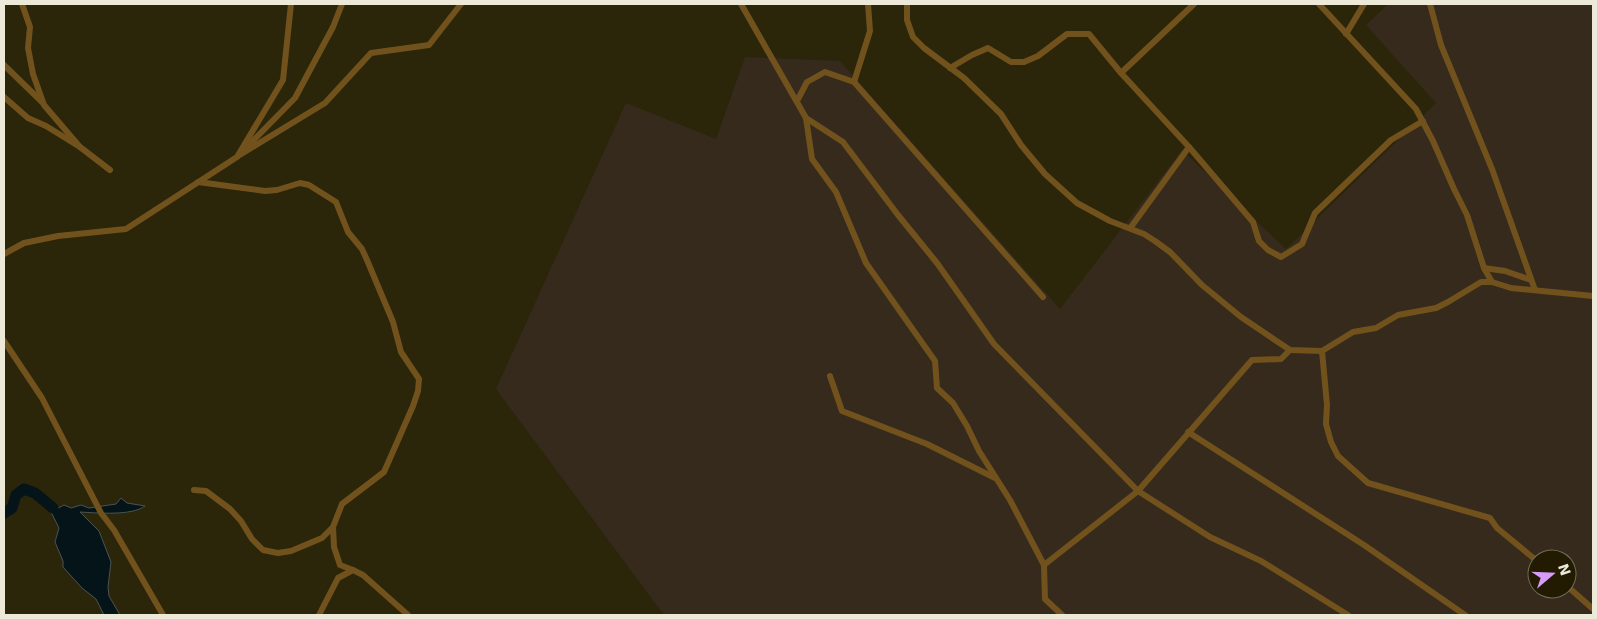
<svg xmlns="http://www.w3.org/2000/svg" width="1597" height="619" viewBox="0 0 1597 619" font-family="'DejaVu Sans',sans-serif">
<style>
.industrial{fill:#362a1c;fill-rule:evenodd}
.water{fill:#051419;stroke:#4b5453}
.lines{fill:none;stroke-linecap:round;stroke-linejoin:round}
.river{stroke:#051419;stroke-width:11}
.minor{stroke:#72521c;stroke-width:6}
</style>
<rect width="100%" height="100%" fill="#2b250a"/>
<path class="industrial" d="M1388,4H1593V615H664L496,389L626,103L716,139L745,57L840,61L1060,309L1182,150L1286,249L1436,103L1366,25ZM1537,559H1567V589H1537Z"/>
<path class="water" d="M121,498L127,503L145,506C132,516 97,513 80,512L99,531L111,562L108,587L109,596L120,615H104L96,599L82,588L63,567V561L55,542L59,528L51,512L64,505L71,508L81,505L89,508L116,504Z"/>
<g class="lines">
<path class="river" d="M4,513L12,508L16,495L24,489L35,493L53,508"/>
<g class="minor">
<path d="M22,4L30,27L28,48L33,74L44,105L80,147"/>
<path d="M741,4L806,118L812,159L836,192L866,263L935,361L937,388L953,403L967,426L979,451L1010,500L1044,565L1045,599L1062,615"/>
<path d="M907,4V20L913,37L924,48L964,78L1001,114L1021,145L1045,174L1077,203L1110,221L1144,234L1155,241L1170,252L1202,285L1241,317L1290,350L1322,351L1353,332L1376,328L1398,315L1436,308L1448,302L1481,282H1492L1511,288L1593,296"/>
<path d="M1319,4L1416,109L1433,141L1454,189L1467,215L1484,268L1492,282"/>
<path d="M1430,4L1441,45L1492,169L1535,290"/>
<path d="M1346,34L1364,4"/>
<path d="M4,65L42,102"/>
<path d="M950,68L972,55L988,48L1011,62H1024L1038,56L1067,34H1089L1121,73L1189,147L1253,222L1259,241L1268,250L1281,257L1302,244L1315,213L1391,140L1423,121"/>
<path d="M1121,73L1194,4"/>
<path d="M854,82L870,31L868,4"/>
<path d="M4,97L28,118L46,126L80,147L110,170"/>
<path d="M797,101L807,82L825,72L854,82L1043,297"/>
<path d="M806,118L843,142L898,215L937,263L994,344L1138,491L1210,537L1261,561L1348,615"/>
<path d="M245,149L295,98L333,27L342,4"/>
<path d="M238,156L325,103L371,53L429,45L461,4"/>
<path d="M198,182L265,191L277,190L300,183L309,185L336,202L348,232L362,249L367,260L393,322L401,352L419,379L418,391L413,406L384,472L342,504L333,527L334,547L340,565L353,570"/>
<path d="M1131,227L1189,147"/>
<path d="M4,254L24,243L58,236L126,229L237,157L283,80L291,4"/>
<path d="M1484,268L1505,271L1531,280"/>
<path d="M4,341L42,398L101,513L114,530L163,615"/>
<path d="M1322,351L1327,405L1326,424L1331,442L1338,456L1368,483L1490,518L1497,528L1537,561"/>
<path d="M830,376L842,411L927,444L995,478"/>
<path d="M1188,432L1364,545L1465,615"/>
<path d="M194,490L206,491L230,509L241,521L252,539L263,550L278,553L291,551L322,538L333,527"/>
<path d="M1044,565L1138,491L1252,360L1281,359L1290,350"/>
<path d="M1567,586L1593,609"/>
<path d="M319,615L338,578L353,570L363,575L408,615"/>
</g>
</g>
<rect width="1597" height="619" fill="none" stroke="#ede9d9" stroke-width="10"/>
<g transform="translate(1552 574) rotate(71)"><circle r="24" fill="#221b02" stroke="#736d58"/>
<path d="M0-4L9 19L0 12L-9 19Z" fill="#d79bf8"/>
<text y="-8" font-size="14" font-weight="bold" text-anchor="middle" fill="#ede9d9">N</text>
</g>
</svg>
